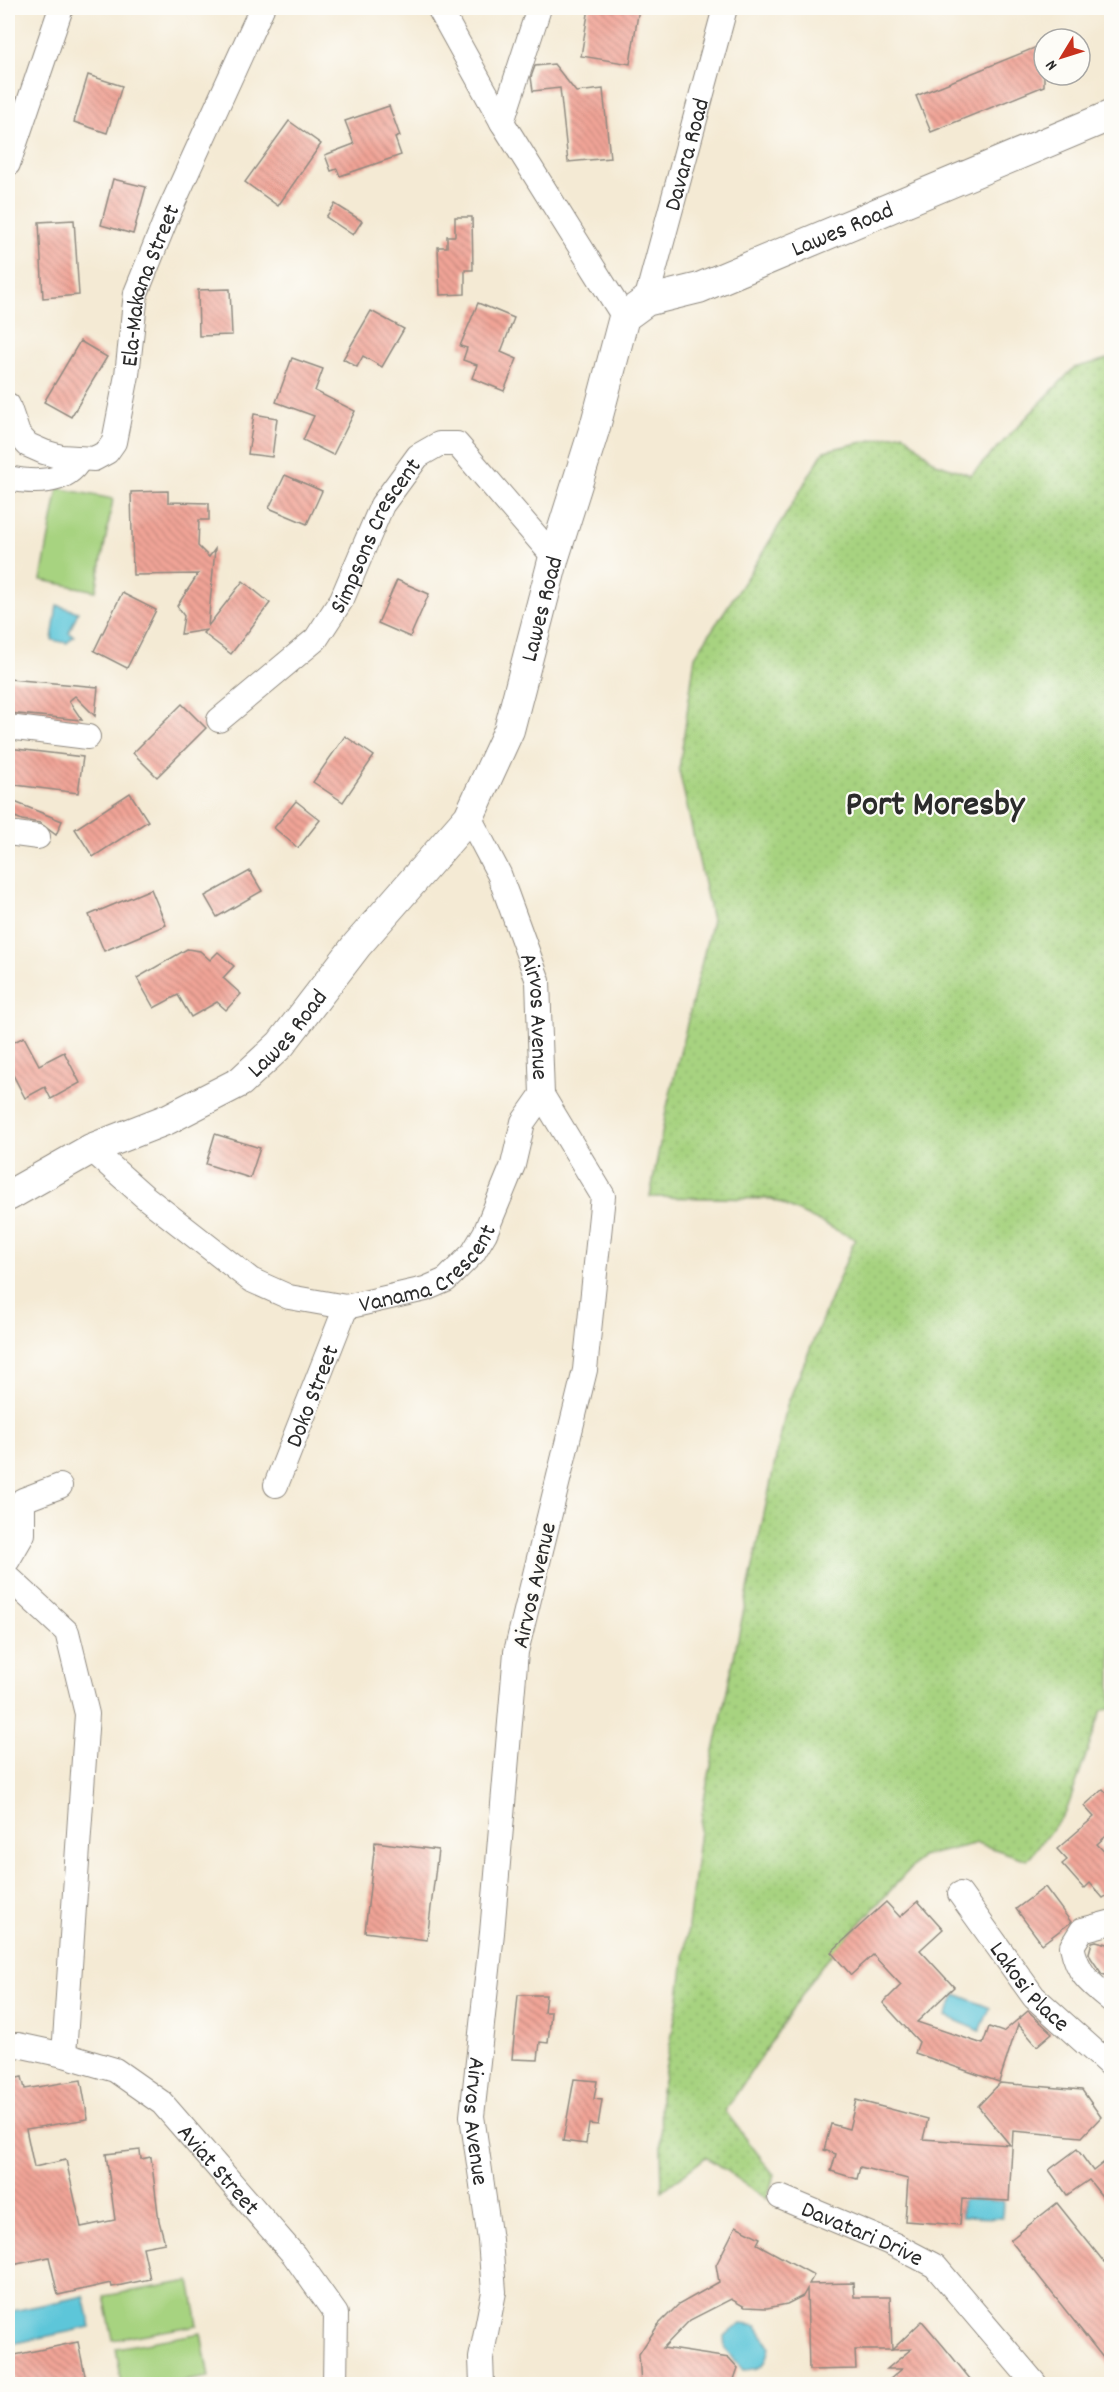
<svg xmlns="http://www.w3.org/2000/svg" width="1119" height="2392" viewBox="0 0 1119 2392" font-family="Dekko,sans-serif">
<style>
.grass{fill:url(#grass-dots);stroke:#697f56;stroke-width:1.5}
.park{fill:#a7d380;stroke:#697f56;stroke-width:1.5}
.water{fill:#5dc6d9;stroke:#447882;stroke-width:1.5}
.building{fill:url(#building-back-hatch)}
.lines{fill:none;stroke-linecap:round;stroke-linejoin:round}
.minor-casing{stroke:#908a80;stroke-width:26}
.major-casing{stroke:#908a80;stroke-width:32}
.minor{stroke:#fff;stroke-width:24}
.major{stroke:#fff;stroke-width:30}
.labels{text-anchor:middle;stroke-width:4.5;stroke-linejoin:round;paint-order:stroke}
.street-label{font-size:24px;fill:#2b2b2b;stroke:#fdfcf7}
.town-label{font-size:36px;font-weight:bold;fill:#2b2b2b;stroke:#fdfcf7}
</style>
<defs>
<pattern id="grass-dots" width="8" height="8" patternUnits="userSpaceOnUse" patternTransform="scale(1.5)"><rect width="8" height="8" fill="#a7d380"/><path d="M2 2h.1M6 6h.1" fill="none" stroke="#90b56f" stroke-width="1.8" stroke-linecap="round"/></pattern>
<pattern id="building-back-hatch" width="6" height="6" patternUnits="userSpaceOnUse" patternTransform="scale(1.5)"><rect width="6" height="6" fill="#f1a497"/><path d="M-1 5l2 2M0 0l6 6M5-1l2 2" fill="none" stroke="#c3867b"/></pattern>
</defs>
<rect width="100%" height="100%" fill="#fdfcf7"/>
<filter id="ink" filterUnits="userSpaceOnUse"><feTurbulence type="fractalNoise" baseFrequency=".0167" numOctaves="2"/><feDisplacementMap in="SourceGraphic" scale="12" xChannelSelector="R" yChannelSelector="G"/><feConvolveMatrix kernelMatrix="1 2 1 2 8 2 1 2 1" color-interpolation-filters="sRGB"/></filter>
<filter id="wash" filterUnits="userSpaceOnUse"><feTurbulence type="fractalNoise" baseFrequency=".008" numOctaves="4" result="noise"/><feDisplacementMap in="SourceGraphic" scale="24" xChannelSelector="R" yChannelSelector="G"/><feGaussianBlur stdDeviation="1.35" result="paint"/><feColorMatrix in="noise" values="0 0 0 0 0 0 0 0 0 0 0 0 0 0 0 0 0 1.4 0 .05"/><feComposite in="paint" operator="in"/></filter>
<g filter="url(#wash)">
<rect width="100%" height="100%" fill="#f4ead4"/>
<path class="grass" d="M1111,358V1709L1102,1710L1066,1812L1027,1860L977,1843L921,1857L822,1965L725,2111L774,2175L767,2199L706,2157L662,2191L660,2096L679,1998L704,1799L787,1405L855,1239L772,1199L650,1197L666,1111L712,920L679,770L695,656L762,554L824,451L903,433L936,463L971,475L1074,368Z"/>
<g class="park">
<path d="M58,488L113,499L96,591L41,580Z"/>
<path d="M190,2281L198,2325L113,2340L104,2296Z"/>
<path d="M201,2333L209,2377L167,2384H122L116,2348Z"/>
</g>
<g class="water">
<path d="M57,605L78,612L69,633L74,636L67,643L52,640Z"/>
<path d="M956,1994L990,2008L980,2031L946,2016Z"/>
<path d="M962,2199L1003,2201L1002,2218L962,2217Z"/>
<path d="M84,2296L91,2327L11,2344L8,2312Z"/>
<path d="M741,2324L757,2326L770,2346C767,2364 762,2370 744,2370L725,2349L724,2336Z"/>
</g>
<g id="blocks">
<g class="building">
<path d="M589,8H639L630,64L581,56Z"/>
<path d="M1044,44V86L931,132L916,96Z"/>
<path d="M554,64L576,92L603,89L610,158L568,162L560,88L533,91L531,77L535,66Z"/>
<path d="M88,75L122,86L107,133L74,122Z"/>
<path d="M389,106L400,136L395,138L401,155L340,176L337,169L331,171L325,155L354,144L345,121Z"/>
<path d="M289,121L321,144L278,206L245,182Z"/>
<path d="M113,179L146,187L133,234L101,225Z"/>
<path d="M335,204L362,221L353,235L326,217Z"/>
<path d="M455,217H472L473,270H465V294L440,295L438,247H447V236H455Z"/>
<path d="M74,220L79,295L43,298L39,222Z"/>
<path d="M230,289L232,335L199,336L198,290Z"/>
<path d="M478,303L514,318L501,352L517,359L504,391L472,378L477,365L463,360L467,348L460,346Z"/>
<path d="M371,311L404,329L382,367L363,356L357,367L343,359Z"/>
<path d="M80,341L107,357L71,417L44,402Z"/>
<path d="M292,358L323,369L315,391L355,411L333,455L303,440L314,416L276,402Z"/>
<path d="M254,414L277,418L272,457L248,454Z"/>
<path d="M285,475L322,491L307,524L269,508Z"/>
<path d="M168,491V502L209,503V520H199L198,546L209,557L215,549L208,626L243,581L270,603L231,654L203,633L206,630L181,634L184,616L177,606L198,574L133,575L131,492Z"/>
<path d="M397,580L429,594L410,637L378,623Z"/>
<path d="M122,593L156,610L127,668L94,651Z"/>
<path d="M9,679L98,687L95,716L75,696L69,701L82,720L8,713Z"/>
<path d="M182,704L206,728L157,777L133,753Z"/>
<path d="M345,736L374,756L343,802L313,782Z"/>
<path d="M8,748L83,757L78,793L8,784Z"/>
<path d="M130,793L148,821L93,857L75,829Z"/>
<path d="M12,801L62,821L56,835L40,823L22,820L8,814Z"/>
<path d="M296,801L320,820L298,848L274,828Z"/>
<path d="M250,871L262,891L217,917L205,896Z"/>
<path d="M151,889L166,925L104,951L89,915Z"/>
<path d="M187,949L200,951L210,960L218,952L234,966L223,978L241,994L226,1010L217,1002L191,1017L178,995L154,1008L137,978Z"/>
<path d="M24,1037L39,1065L64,1052L80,1083L51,1099L45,1087L25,1098L8,1065V1045Z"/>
<path d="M215,1134L260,1148L250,1178L206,1164Z"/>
<path d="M1103,1789L1112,1799V1831L1097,1844L1112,1860V1892L1103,1898L1090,1883L1084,1889L1062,1864L1067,1860L1057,1849L1094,1817L1084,1806Z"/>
<path d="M375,1842L438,1850L427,1940L365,1932Z"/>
<path d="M1045,1887L1071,1922L1042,1944L1016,1909Z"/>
<path d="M918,1901L943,1929L920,1950L954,1987L917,2022L983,2044L989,2027L1003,2032L1028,2011L1052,2033L1037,2046L1018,2024L999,2082L915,2053L919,2042L883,2003L901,1985L873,1955L851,1975L831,1952L886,1902L900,1917Z"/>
<path d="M1096,1941L1112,1945V1977L1102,1974L1091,1958L1089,1953L1092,1942Z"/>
<path d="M518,1995H546L544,2012H551L548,2043L540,2042L538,2060L512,2059Z"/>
<path d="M22,2077L25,2089L81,2080L88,2119L26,2129L34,2167L66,2160L81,2227L115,2220L106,2154L140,2150L141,2159L151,2157L159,2221L165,2243L143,2247L150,2279L112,2287L111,2283L58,2295L49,2257L8,2266V2080Z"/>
<path d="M574,2079L597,2081L594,2099L602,2100L598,2125L589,2124L586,2144L563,2141Z"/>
<path d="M1000,2083L1082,2090L1101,2117L1082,2137L1013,2131L1009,2201L962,2199L960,2225L905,2221L908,2179L860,2167L857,2179L831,2171L836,2154L824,2150L831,2124L849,2129L856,2100L928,2119L923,2139L1010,2145L978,2106Z"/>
<path d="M1077,2149L1093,2171L1112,2156V2209L1089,2180L1067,2195L1049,2170Z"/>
<path d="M1057,2203L1112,2272V2369L1010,2240Z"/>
<path d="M736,2226L760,2238L757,2244L814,2275L809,2284L853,2283L854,2297H890L892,2350H855L856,2369L809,2370L807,2289L803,2296L787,2304L767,2308L745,2307L731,2299L690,2320L663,2348L729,2358L738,2368L732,2385H641L639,2354L658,2325L678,2305L719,2282L716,2265Z"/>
<path d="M922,2321L945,2348L975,2385H883L902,2369H887L911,2349L892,2350Z"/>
<path d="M78,2342L87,2385H16L10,2356Z"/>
</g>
</g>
</g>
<g filter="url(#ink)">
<use href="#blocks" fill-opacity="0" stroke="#908a80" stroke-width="1.5"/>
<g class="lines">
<g class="minor-casing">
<g id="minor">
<path d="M439,8L502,122L624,317"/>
<path d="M502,122L539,8"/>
<path d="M8,164L61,8"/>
<path id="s1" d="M646,301L725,8"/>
<path id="s2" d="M8,405L18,434L28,445L44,452L61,457L94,459L107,452L114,442L127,375L136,293L168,214L262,8"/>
<path d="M8,478C32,483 66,485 80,459"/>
<path id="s3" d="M219,720L316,639L342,599L382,505L418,456L439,444H457L554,557"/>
<path d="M8,727L88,737"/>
<path id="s4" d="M469,817L499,874L538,981L542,1095L603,1196L585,1370L516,1652L492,1933L472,2116L490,2240L494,2292L481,2358L482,2384"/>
<path d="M8,833L38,837"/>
<path id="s5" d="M91,1149L145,1197L251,1280L289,1297L346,1307L425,1289L446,1280L473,1253L485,1233L513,1165L523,1122L542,1095"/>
<path id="s6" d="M276,1485L346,1307"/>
<path d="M8,1560L23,1534V1500L60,1486"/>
<path d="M8,1577L67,1632L87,1714L64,2055"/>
<path id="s7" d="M960,1894L1034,1997L1112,2067"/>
<path d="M1112,1922L1082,1930L1072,1946C1078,1975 1090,1983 1112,2001"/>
<path id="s8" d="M8,2046L18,2045L64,2055L115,2070L162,2103L294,2255L336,2314L335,2384"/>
<path id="s9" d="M780,2197L895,2245L935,2266L1035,2384"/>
</g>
</g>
<g class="major-casing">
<g id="major">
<path id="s10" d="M8,1196L91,1149L168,1119L240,1082L281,1044L357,945L469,817L509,730L554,557L595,427L624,317L646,301L699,288L1112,115"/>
</g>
</g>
<use href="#minor" class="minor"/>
<use href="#major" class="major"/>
</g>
</g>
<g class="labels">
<g class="street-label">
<text dy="8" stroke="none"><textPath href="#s1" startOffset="152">Davara Road</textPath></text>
<text dy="8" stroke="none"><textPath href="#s10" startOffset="1371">Lawes Road</textPath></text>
<text dy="8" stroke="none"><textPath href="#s2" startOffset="302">Ela-Makana Street</textPath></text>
<text dy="8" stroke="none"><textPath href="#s3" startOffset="246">Simpsons Crescent</textPath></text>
<text dy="8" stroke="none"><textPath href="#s10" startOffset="831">Lawes Road</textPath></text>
<text dy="8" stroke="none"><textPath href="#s4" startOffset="213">Airvos Avenue</textPath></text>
<text dy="8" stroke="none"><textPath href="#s10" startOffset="327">Lawes Road</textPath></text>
<text dy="8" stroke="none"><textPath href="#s5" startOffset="400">Vanama Crescent</textPath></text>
<text dy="8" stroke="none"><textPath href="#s6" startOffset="96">Doko Street</textPath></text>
<text transform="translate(533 1585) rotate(-77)" y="8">Airvos Avenue</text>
<text dy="8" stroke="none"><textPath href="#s7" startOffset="116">Lakosi Place</textPath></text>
<text dy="8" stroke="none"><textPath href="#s4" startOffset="1347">Airvos Avenue</textPath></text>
<text dy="8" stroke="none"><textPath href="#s8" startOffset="255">Aviat Street</textPath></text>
<text dy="8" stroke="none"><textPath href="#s9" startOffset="90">Davatari Drive</textPath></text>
</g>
<g class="town-label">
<text x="935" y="814">Port Moresby</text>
</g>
</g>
<rect width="1119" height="2392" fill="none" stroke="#fdfcf7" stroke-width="30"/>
<g transform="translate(1062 57) rotate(232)"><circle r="28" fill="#fdfcf7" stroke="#a9a8a5" stroke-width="1.5"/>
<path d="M0-4.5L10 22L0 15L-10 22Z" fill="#c8321e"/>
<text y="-9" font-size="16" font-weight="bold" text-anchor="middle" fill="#2b2b2b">N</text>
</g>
</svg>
